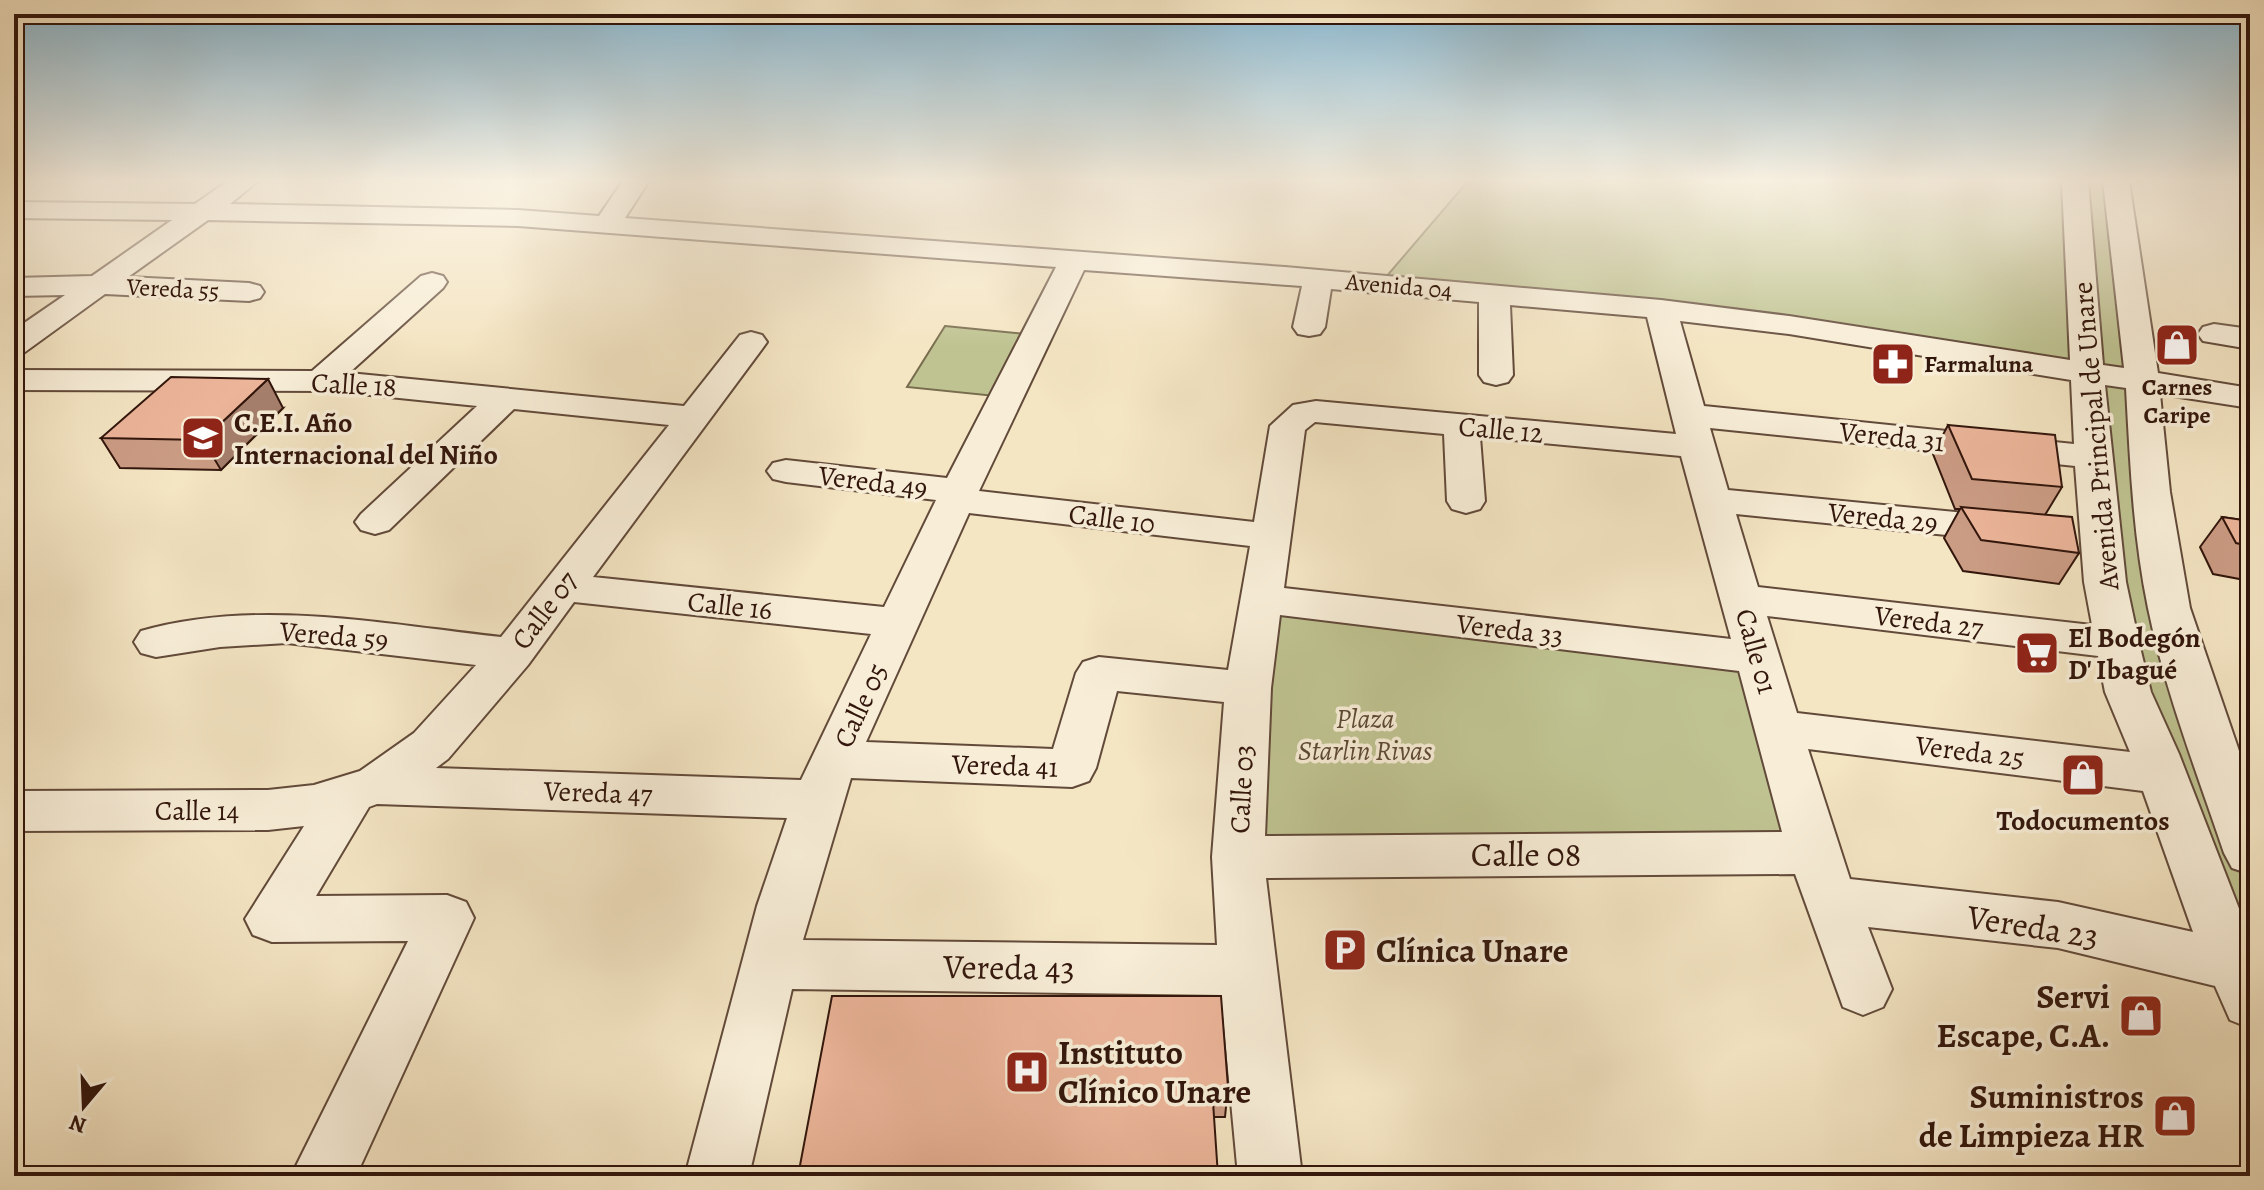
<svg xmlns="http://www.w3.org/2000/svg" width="2264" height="1190" viewBox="0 0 2264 1190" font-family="Alegreya,serif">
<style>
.green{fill:#bfc391;stroke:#786c4e;stroke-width:2}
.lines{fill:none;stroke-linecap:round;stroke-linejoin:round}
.minor-casing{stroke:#624a3a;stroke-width:4}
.minor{fill:#f8eed8;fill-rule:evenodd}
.wall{fill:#cb9c84;stroke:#32160c;stroke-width:2}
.shaded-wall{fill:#a57f6c;stroke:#32160c;stroke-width:2}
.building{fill:#ecb59a;stroke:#32160c;stroke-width:2}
.labels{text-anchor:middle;stroke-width:7;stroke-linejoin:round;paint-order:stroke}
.far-street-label{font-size:24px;fill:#32160c;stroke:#f8eed8}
.far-poi-label{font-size:24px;font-weight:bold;fill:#32160c;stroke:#f8eed8;text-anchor:start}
.street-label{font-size:28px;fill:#32160c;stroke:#f8eed8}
.poi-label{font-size:28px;font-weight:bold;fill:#32160c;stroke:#f8eed8;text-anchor:start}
.park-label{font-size:28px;font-style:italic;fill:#5c4a34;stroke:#f8eed8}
.near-street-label{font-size:34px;fill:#32160c;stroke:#f8eed8}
.near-poi-label{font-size:34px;font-weight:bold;fill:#32160c;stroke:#f8eed8;text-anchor:start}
</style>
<rect width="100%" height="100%" fill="#f4e5c3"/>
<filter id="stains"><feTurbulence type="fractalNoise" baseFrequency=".0025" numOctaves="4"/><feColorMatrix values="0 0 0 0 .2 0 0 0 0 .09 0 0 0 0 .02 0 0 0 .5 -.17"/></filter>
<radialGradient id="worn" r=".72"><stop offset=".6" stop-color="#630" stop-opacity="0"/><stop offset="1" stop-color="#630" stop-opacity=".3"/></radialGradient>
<g class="green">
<path d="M1468,181H2116L2151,492L2250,853V1002L2155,754L2089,373L1908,343L1380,284Z"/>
<path d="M945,326L1036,335L1005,397L907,387Z"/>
<path d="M1260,599L1759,658L1814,853L1238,857Z"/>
</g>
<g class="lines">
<g class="minor-casing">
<g id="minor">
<path d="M228,181H258L230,204L518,210L599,216L623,181H649L625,218L1285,267L1661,300L1789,316L2070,360L2062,181H2088L2103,365L2124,368L2103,181H2129L2158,373L2250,388V408L2160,394L2170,492L2190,608L2250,783V874L2232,868L2224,853C2197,773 2165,691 2148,608C2133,536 2130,461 2126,388L2105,385L2126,582L2139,643L2151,692L2179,754L2250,937V1028L2230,1020L2215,986L2058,948L1868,927L1892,989L1883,1007L1863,1015L1843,1007L1795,874L1266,878L1302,1176H1238L1221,995L792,989L749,1176H685L757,906L787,818L377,804L369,807L316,896L447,895L466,902L474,918L356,1176H291L408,941L272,942L253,935L245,919L304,826L268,830L14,831V791L268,790L314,785L360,771L414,733L476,665L287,643L220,647L156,657L141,653L134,642L141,631C258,598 382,624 501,637L669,425L514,409L389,530L375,534L361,530L355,522L361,514L477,406L331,391L14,390V370L312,371L421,276L432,273L443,276L447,282L443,288L349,373L684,406L740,335L751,332L762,335L767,342L762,349L593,577L884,607L936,500L786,482L773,479L767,471L773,463L786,460L947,478L1056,267L518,226L208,220L128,277L249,283L260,286L264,292L260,298L249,301L105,294L25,352L14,355V330L65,295L14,296V278L92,276L172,220L14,218V202L195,204ZM1084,270L1302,286L1293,327L1298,334L1309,336L1320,334L1325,327L1331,289L1479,302V375L1484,382L1496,385L1508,382L1513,375L1510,305L1647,317L1676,434L1316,401L1293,405L1270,426L1254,522L979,491ZM1680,321L1789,334L2071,380L2074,444L1704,406ZM1315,422L1444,434L1447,501L1452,509L1466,513L1480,509L1485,501L1480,437L1681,456L1731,639L1284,588L1305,430ZM1710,428L2075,466L2084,582L2092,625L1758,587L1736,514L2007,541L2021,538L2027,529L2021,520L2007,517L1728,490ZM969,513L1250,546L1228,670L1099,657L1083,662L1076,673L1053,749L866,742ZM574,602L871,634L801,780L436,768L448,759L528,665ZM1280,615L1739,671L1782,832L1265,836L1271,688ZM1767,616L2098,656L2105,692L2130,752L1797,713ZM1117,691L1224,702L1212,857L1217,945L803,940L851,778L1072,787L1089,781L1096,768ZM1808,749L2143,791L2193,932L2058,902L1850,879Z"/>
<path d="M2214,324L2250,329V349L2203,341L2198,334L2203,327Z"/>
</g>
</g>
<use href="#minor" class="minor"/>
</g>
<g class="wall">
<path d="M283,408L221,470L120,468L101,438Z"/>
<path d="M1948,425L2062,487L2045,515L2079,553L2059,584L1963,571L1944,538L1960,509H1955L1933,454Z"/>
<path d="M2222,517L2250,521V581L2213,574L2200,547Z"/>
<path d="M832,996L1228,1087L1225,1117H1214Z"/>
</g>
<path class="shaded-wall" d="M268,379L283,408L221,470L203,440Z"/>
<g class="building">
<path d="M171,377L268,379L203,440L101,438Z"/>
<path d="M1948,425L2055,435L2062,487L1972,479Z"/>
<path d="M1961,507L2072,517L2079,553L1981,540Z"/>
<path d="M2222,517L2250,521V546L2236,543Z"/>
<path d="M832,996H1221L1228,1087H1212L1218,1176H798Z"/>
</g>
<linearGradient id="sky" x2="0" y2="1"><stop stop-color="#89b8d1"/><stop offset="0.52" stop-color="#faf3e4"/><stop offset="1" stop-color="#faf3e4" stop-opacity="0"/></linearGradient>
<rect width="2264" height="347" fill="url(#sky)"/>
<defs>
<g id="shop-square" transform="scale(2.3)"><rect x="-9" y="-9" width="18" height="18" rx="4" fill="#8f2418" stroke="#f8eed8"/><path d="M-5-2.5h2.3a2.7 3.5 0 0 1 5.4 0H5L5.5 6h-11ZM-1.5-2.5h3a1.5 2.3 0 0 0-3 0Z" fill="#fff"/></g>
<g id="pharmacy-square" transform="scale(2.3)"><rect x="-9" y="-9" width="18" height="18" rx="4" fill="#8f2418" stroke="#f8eed8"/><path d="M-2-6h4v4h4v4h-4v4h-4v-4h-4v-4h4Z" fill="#fff"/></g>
<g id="school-square" transform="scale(2.3)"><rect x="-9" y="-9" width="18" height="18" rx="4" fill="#8f2418" stroke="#f8eed8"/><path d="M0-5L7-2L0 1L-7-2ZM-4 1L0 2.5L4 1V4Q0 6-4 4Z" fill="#fff"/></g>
<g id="supermarket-square" transform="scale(2.3)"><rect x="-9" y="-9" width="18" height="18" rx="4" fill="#8f2418" stroke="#f8eed8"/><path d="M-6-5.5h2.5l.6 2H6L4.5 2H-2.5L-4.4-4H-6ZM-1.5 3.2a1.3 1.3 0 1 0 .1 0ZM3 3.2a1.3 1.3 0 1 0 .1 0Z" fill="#fff"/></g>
<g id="parking-square" transform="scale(2.3)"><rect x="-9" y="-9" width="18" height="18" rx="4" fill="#8f2418" stroke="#f8eed8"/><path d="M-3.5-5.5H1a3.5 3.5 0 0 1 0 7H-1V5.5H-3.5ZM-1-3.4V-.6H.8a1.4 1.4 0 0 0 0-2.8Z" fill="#fff"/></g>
<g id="hospital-square" transform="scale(2.3)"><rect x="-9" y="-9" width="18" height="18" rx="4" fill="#8f2418" stroke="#f8eed8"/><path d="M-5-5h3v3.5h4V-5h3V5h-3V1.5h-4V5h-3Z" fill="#fff"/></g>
</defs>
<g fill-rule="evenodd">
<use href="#shop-square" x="2177" y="345"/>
<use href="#pharmacy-square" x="1893" y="364"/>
<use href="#school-square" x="203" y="438"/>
<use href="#supermarket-square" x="2037" y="653"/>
<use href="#shop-square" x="2083" y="775"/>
<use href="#parking-square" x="1345" y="950"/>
<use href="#shop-square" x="2141" y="1016"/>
<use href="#hospital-square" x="1027" y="1072"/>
<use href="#shop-square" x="2175" y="1116"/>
</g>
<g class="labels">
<g class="far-street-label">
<text transform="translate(1399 286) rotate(5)" y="8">Avenida 04</text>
<text transform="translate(173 289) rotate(3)" y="8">Vereda 55</text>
</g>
<g class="far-poi-label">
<text x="1924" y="372">Farmaluna</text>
<text x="2177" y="395" text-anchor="middle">Carnes<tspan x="2177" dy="28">Caripe</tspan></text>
</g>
<g class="street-label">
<text transform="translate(354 384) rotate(3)" y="10">Calle 18</text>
<text transform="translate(1501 429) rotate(5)" y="10">Calle 12</text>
<text transform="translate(1892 436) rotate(6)" y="10">Vereda 31</text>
<text transform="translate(2095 436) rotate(-95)" y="10">Avenida Principal de Unare</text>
<text transform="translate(873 481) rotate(7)" y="10">Vereda 49</text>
<text transform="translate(1883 517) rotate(6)" y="10">Vereda 29</text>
<text transform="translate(1112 518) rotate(7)" y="10">Calle 10</text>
<text transform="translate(730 605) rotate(6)" y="10">Calle 16</text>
<text transform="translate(544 610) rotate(-53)" y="10">Calle 07</text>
<text transform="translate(1929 621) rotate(7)" y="10">Vereda 27</text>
<text transform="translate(1510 629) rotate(7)" y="10">Vereda 33</text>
<text transform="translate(334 635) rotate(5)" y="10">Vereda 59</text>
<text transform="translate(1757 651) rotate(74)" y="10">Calle 01</text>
<text transform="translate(860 705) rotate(-65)" y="10">Calle 05</text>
<text transform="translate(1970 751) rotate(7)" y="10">Vereda 25</text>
<text transform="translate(1005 765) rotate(2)" y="10">Vereda 41</text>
<text transform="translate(1241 789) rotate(-87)" y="10">Calle 03</text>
<text transform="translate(598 792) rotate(2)" y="10">Vereda 47</text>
<text x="197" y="820">Calle 14</text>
</g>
<g class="poi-label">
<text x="234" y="432">C.E.I. Año<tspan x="234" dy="32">Internacional del Niño</tspan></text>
<text x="2068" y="647">El Bodegón<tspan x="2068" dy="32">D' Ibagué</tspan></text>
<text x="2083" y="830" text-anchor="middle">Todocumentos</text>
</g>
<g class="park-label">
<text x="1365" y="728">Plaza<tspan x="1365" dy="32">Starlin Rivas</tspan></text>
</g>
<g class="near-street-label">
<text x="1526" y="866">Calle 08</text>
<text transform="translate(2033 926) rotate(9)" y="12">Vereda 23</text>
<text transform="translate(1009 967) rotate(1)" y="12">Vereda 43</text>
</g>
<g class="near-poi-label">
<text x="1376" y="962">Clínica Unare</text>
<text x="2110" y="1008" text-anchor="end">Servi<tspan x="2110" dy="39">Escape, C.A.</tspan></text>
<text x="1058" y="1064">Instituto<tspan x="1058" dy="39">Clínico Unare</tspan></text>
<text x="2144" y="1108" text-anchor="end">Suministros<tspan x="2144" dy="39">de Limpieza HR</tspan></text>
</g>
</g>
<rect width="2264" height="1190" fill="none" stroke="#f4e5c3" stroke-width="48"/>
<rect x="16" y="16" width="2232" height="1158" fill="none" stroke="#32160c" stroke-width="4"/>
<rect x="24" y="24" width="2216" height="1142" fill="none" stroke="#32160c" stroke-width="2"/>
<g transform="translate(84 1106) rotate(199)" stroke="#f8eed8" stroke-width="6" paint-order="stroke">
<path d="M0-6L14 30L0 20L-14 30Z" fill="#32160c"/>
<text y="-12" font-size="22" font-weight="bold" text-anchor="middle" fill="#32160c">N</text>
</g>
<rect width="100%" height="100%" filter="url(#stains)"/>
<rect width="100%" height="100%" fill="url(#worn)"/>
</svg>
